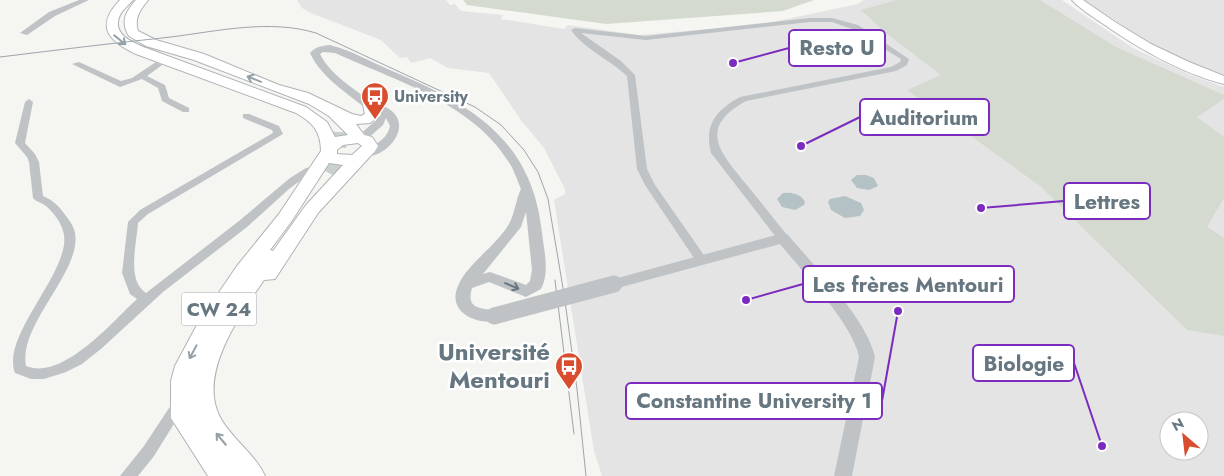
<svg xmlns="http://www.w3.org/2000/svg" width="1224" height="476" viewBox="0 0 1224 476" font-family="Jost,sans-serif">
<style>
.built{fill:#e3e4e3;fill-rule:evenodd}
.green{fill:#d5dad1}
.water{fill:#b5c2c5}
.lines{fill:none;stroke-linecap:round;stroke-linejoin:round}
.trunk-tunnel{stroke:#cacfd0;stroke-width:18;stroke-dasharray:18 9;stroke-linecap:butt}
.secondary-casing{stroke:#afb5b9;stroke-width:2}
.trunk-casing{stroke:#b0b4b7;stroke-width:2}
.minor{fill:#bfc3c6;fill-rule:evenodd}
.tertiary{fill:#bfc3c6;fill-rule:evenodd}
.secondary{fill:#fff;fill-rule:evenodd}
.trunk{fill:#fff;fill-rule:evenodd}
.tram{stroke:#9ea5aa;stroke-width:1}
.tertiary-bridge{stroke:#bfc3c6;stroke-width:17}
.oneway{stroke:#94a0a7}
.oneway2{stroke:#667781}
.labels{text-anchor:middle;stroke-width:5;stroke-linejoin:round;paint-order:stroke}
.far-poi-label{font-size:16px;font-weight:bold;fill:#667781;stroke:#fff;text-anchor:start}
.shield{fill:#fff;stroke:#94a0a7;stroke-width:1}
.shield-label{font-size:19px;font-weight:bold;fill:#667781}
.near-poi-label{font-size:24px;font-weight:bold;fill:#667781;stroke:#fff;text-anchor:end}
.leader{fill:none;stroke:#7b2cbf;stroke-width:2}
.callout-dot{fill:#7b2cbf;stroke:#fff;stroke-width:2}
.callout{fill:#fff;stroke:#7b2cbf;stroke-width:2}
.callout-label{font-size:21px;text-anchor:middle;font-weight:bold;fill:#667781}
</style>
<rect width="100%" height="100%" fill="#f5f5f2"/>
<g class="built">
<path d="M297,0H446L450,5L455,4L461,11L503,15L501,19L564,29L568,25L639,35L758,25L858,4L864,0H1062L1133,48L1188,74L1224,87V476H602L594,451L554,200L565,194V189L544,148L521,120L489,73L448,68L430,58L411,63L407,57L400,58L381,40L311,13L302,8ZM1169,421H1199V451H1169Z"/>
<path d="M1084,0H1224V78L1190,65L1117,26L1122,25Z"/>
</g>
<g class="green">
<path d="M463,0H814L783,11L606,24L467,5Z"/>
<path d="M897,0H1040L1116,47L1224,95V99L1197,117L1224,137V198L1207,227L1224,238V336L1187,330L1040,186L907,90L941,75L886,33L861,10Z"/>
</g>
<g class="water">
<path d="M857,175H866L874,178L878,186L869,190L857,188L851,180Z"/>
<path d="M783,193C792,192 801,194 805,202L804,205L795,210L782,207L777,199Z"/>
<path d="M845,196L861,203L864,210L860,216L845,218L831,210L828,202L830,199Z"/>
</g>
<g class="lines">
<path class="trunk-tunnel" d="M327,172L337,153L338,132"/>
<g class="secondary-casing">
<path id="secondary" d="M1072,0H1083L1115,22L1151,44L1189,62L1224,76V84C1180,73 1136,47 1099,21C1090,15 1079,8 1072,0Z"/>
</g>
<g class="trunk-casing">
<path id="trunk" d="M120,0H133C129,5 123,9 120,15C111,34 132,42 146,48L306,107L327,122L335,137L348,135L329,116L309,104L194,60L146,46L129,36C120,22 126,11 136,0H148C140,10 134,18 138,31L156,40L204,54L279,85L308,93L352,114L361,116L365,114L363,105L365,102H375L381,115L370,123L356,124L364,135L372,137L378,146L375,151L318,213L275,279L264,280C240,315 196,375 221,419C233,440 255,454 265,476H208L171,418V381L175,366L198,323L237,266L279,214L321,151C321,131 312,122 296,113L136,54C108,41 95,26 120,0ZM358,143L362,146L352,155L337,154V150L343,145ZM329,163L343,165L306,205L273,251L270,250L291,222Z"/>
</g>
<g class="minor">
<path d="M79,0H89L55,16L27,35L20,33L49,12Z"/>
<path d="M810,18H832L858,25L909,59L907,65L896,71L746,101C697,128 720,152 746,184C760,201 773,218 787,235L789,238L783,242L779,241L711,153C704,125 716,110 740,97L891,67L900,62L901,59L852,29L832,22H810L646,40L581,33L621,61L635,75L647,169L655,185L708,261L702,265L698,264L645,185L637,169L627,76C610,60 583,48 571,30L575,28L646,36Z"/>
<path d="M162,58L169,60L147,76L165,85L169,98L189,108V112H183L162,101L158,88L142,79L120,87L72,64L79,62L121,81L132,78Z"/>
<path d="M29,99L33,102L25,143L35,154L39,162L43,196C53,200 60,207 66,216C70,221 74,227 75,233C82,272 18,324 26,366C63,381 113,321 137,299L130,294L122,273L128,222L140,210L273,133L272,130L243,118V114H249L279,126L283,134L148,214L138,223C137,243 126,280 146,293L239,221L290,178L306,168L318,165L323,168L305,177L289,189L247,227L163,292L102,348L82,364L66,372L44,379H31L15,373C0,334 75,268 63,231C61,222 53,212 46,206C41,202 36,202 33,198L29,162L27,157L15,143L25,102Z"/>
<path d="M178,400L183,402L185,406L154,456L138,476H120L144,446L173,402Z"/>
</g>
<g class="tertiary">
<path d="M330,45C351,50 371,62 390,70C470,104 532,138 542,233C544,251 550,272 541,289L526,297L489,282L472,288C465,312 484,307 499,312L502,316L499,320C481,326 451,315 456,292C462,266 498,246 510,222C515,212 516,199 521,189C517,180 514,169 508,161C472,103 394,80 335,53L323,52L320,54C331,76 356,90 375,104C380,104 384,106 389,109C415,126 385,161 362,156L360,153L362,150C374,146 387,140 390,126L386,118L383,125L366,140H358L356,138L358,136L374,122L375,116C353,96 323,81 310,53C316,46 322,46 330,45ZM526,212L532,270L530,281L526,285L490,272L483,274L521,227Z"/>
<path d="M783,233L788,235C814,266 867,319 875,357L852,476H834L859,357C853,324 802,271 780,244L614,289L609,288L607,284L609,280L614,279Z"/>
</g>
<use href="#secondary" class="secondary"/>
<use href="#trunk" class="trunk"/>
<g class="tram">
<path d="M0,57C57,50 114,43 171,37C218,31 270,19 316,33L475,107L501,125L524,150L538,172L548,199L564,294L577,389L586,476"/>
<path d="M555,280L574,434"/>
</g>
<path class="tertiary-bridge" d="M494,316L614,284"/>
</g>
<defs><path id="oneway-shaft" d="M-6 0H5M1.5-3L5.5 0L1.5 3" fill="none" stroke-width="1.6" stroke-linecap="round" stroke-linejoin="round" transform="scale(1.25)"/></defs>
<g class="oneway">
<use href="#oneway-shaft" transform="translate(120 40) rotate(39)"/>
<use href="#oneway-shaft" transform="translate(254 79) rotate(-158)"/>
<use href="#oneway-shaft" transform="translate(193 352) rotate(118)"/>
<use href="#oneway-shaft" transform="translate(221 439) rotate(-130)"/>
</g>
<use class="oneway2" href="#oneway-shaft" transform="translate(512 286) rotate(23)"/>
<defs>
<g id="bus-pin" transform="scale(1.4375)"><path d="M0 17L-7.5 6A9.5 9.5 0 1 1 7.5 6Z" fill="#d94c2e" stroke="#fff"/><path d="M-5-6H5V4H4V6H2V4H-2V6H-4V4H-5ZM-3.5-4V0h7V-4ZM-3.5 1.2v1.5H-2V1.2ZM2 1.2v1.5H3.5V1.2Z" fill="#fff"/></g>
</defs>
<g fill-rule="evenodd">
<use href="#bus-pin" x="375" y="96"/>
<use href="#bus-pin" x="569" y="366"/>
</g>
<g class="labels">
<g class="far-poi-label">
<text x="394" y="102">University</text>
</g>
<rect class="shield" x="181.5" y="292.5" width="75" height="33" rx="4"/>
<g class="shield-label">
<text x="219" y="316">CW 24</text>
</g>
<g class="near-poi-label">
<text x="550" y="360">Université<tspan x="550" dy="28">Mentouri</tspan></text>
</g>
</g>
<path class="leader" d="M733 63L789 48M801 146L860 117M981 208L1064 201M746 300L803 284M1102 446L1074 363M898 311L882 401"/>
<g class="callout-dot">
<circle cx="733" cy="63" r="5"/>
<circle cx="801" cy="146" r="5"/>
<circle cx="981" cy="208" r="5"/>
<circle cx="746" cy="300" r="5"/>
<circle cx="1102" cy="446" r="5"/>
<circle cx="898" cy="311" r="5"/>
</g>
<g class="callout">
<rect x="789" y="30" width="96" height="36" rx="5"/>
<rect x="860" y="99" width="129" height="36" rx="5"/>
<rect x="1064" y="183" width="86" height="36" rx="5"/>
<rect x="803" y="266" width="211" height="36" rx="5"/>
<rect x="973" y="345" width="101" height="36" rx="5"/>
<rect x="626" y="383" width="256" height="36" rx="5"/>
</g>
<g class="callout-label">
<text x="837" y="55">Resto U</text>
<text x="924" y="125">Auditorium</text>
<text x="1107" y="209">Lettres</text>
<text x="908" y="292">Les frères Mentouri</text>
<text x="1024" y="371">Biologie</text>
<text x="754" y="408">Constantine University 1</text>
</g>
<g transform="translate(1184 436) rotate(332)"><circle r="24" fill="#ffffff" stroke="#c2c9cd"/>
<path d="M0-4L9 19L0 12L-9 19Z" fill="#d94c2e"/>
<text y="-8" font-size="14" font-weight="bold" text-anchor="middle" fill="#667781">N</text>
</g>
</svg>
